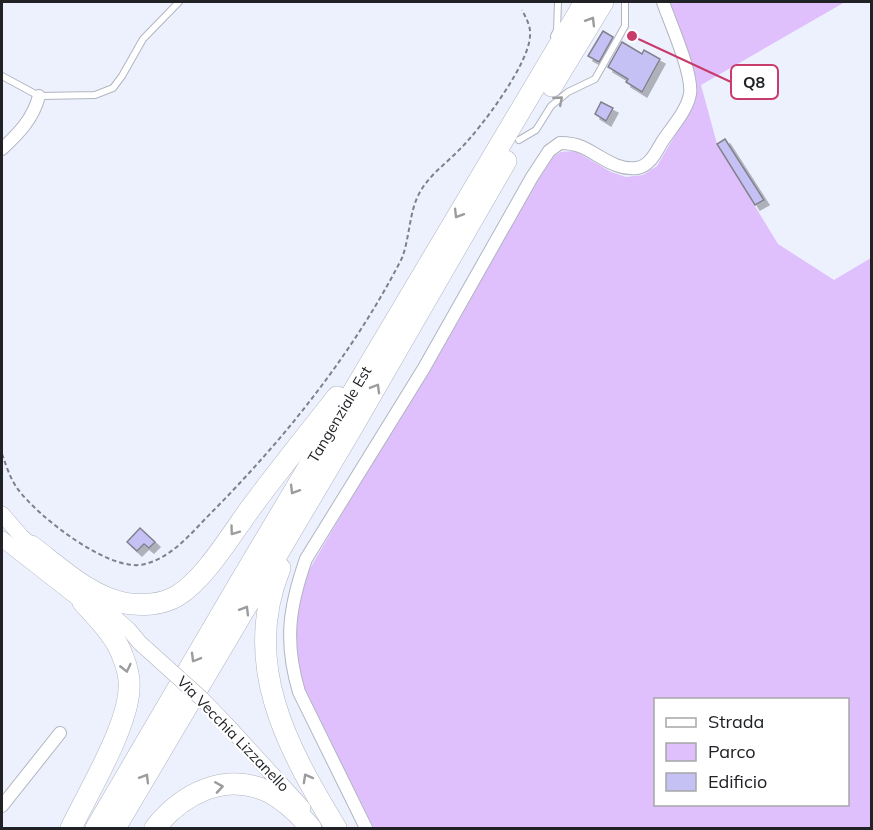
<svg xmlns="http://www.w3.org/2000/svg" width="873" height="830" viewBox="0 0 873 830" font-family="Mulish,sans-serif">
<style>
.green{fill:#dfbffc;fill-rule:evenodd}
.building{fill:#c6c1f4;stroke:#82818d;stroke-width:1.5;filter:url(#shadow)}
.lines{fill:none;stroke-linecap:round;stroke-linejoin:round}
.service-casing{stroke:#b0b5c0;stroke-width:8}
.minor-casing{stroke:#b0b5c0;stroke-width:14}
.tertiary-casing{stroke:#b0b5c0;stroke-width:16}
.trunk-casing{stroke:#b0b5c0;stroke-width:22}
.path{stroke:#7e8189;stroke-width:2;stroke-dasharray:4.5 3;stroke-linecap:butt}
.service{stroke:#fff;stroke-width:6}
.minor{stroke:#fff;stroke-width:12}
.tertiary{stroke:#fff;stroke-width:15}
.trunk{stroke:#fff;stroke-width:21}
.tertiary-bridge-casing{stroke:#b0b5c0;stroke-width:16;stroke-linecap:butt}
.tertiary-bridge{stroke:#fff;stroke-width:15}
.oneway{stroke:#9b9c9d}
.labels{text-anchor:middle;stroke-width:4.5;stroke-linejoin:round;paint-order:stroke}
.street-label{font-size:15px;fill:#202226;stroke:#fff}
.leader{fill:none;stroke:#c83b6b;stroke-width:2}
.callout-dot{fill:#c83b6b;stroke:#fff;stroke-width:2}
.callout{fill:#fff;stroke:#c83b6b;stroke-width:2}
.callout-label{font-size:16px;text-anchor:middle;font-weight:bold;fill:#202226}
</style>
<defs>
<filter id="shadow"><feDropShadow dx="5" dy="5" stdDeviation="0" flood-color="#0004"/></filter>
</defs>
<rect width="100%" height="100%" fill="#edf1fe"/>
<path class="green" d="M668,2H845L701,85L717,144L778,244L834,280L871,258V828H374C343,772 301,712 296,647C294,620 301,595 309,570L551,158L561,152L575,151L611,172L626,177L643,175L657,166L691,108L695,95L696,78ZM656,700H848V804H656Z"/>
<g class="building">
<path d="M603,31L613,37L599,62L588,56Z"/>
<path d="M622,42L642,54L644,50L660,59L642,92L626,82L628,79L608,67Z"/>
<path d="M601,102L613,108L606,121L595,114Z"/>
<path d="M725,139L764,200L755,205L717,144Z"/>
<path d="M140,528L155,542L149,548L144,544L137,551L127,542Z"/>
</g>
<g class="lines">
<g class="service-casing">
<g id="service">
<path d="M554,36L557,30L558,2"/>
<path d="M2,76L39,96L95,95L113,88L122,76L143,39L179,2"/>
<path d="M519,140L536,130L551,106L568,92L595,79L625,26V2"/>
</g>
</g>
<g class="minor-casing">
<g id="minor">
<path d="M2,149C19,133 33,119 39,96"/>
<path d="M2,806L60,733"/>
<path d="M366,828L299,692C284,642 289,607 306,559L424,368L532,177L549,151L560,143C567,143 575,144 582,147C600,155 616,171 637,168C650,166 656,152 662,142C671,128 687,111 690,94C693,73 670,23 663,2"/>
</g>
</g>
<g class="tertiary-casing">
<g id="tertiary">
<path d="M2,514L21,536L38,551"/>
<path d="M2,539L89,607"/>
<path d="M88,594L129,630L140,643"/>
<path d="M228,726L303,808"/>
</g>
</g>
<g class="trunk-casing">
<g id="trunk">
<path d="M552,86L603,2"/>
<path d="M31,546C59,567 89,596 124,603C141,606 162,605 177,596C204,580 231,535 250,509C278,471 308,434 337,397"/>
<path d="M280,568C241,664 287,747 336,828"/>
<path d="M71,828C88,793 128,726 129,689C130,679 127,667 123,657C116,636 98,619 83,602"/>
<path id="s1" d="M96,828L236,589L585,2"/>
<path d="M115,828L352,428L506,161"/>
<path d="M155,828C182,794 225,771 269,792C286,801 299,814 311,828"/>
</g>
</g>
<path class="path" d="M2,454C6,465 10,478 17,488C36,515 110,574 145,564C173,557 192,532 212,512C286,437 354,352 402,258C410,237 409,211 420,192C430,174 447,163 461,148C481,128 529,64 530,36C531,26 526,18 522,10"/>
<use href="#service" class="service"/>
<use href="#minor" class="minor"/>
<use href="#tertiary" class="tertiary"/>
<use href="#trunk" class="trunk"/>
<g class="tertiary-bridge-casing">
<path id="tertiary-bridge" d="M140,643L201,698L228,726"/>
</g>
<use href="#tertiary-bridge" class="tertiary-bridge"/>
</g>
<defs><path id="oneway-chevron" d="M-2-3.5L2.5 0L-2 3.5" fill="none" stroke-width="1.6" stroke-linecap="round" stroke-linejoin="round" transform="scale(1.5)"/></defs>
<g class="oneway">
<use href="#oneway-chevron" transform="translate(591 21) rotate(-59)"/>
<use href="#oneway-chevron" transform="translate(559 100) rotate(-41)"/>
<use href="#oneway-chevron" transform="translate(458 214) rotate(121)"/>
<use href="#oneway-chevron" transform="translate(376 388) rotate(-60)"/>
<use href="#oneway-chevron" transform="translate(294 490) rotate(121)"/>
<use href="#oneway-chevron" transform="translate(234 531) rotate(126)"/>
<use href="#oneway-chevron" transform="translate(245 610) rotate(-59)"/>
<use href="#oneway-chevron" transform="translate(195 658) rotate(120)"/>
<use href="#oneway-chevron" transform="translate(126 668) rotate(77)"/>
<use href="#oneway-chevron" transform="translate(145 778) rotate(-59)"/>
<use href="#oneway-chevron" transform="translate(307 778) rotate(-119)"/>
<use href="#oneway-chevron" transform="translate(219 787) rotate(-9)"/>
</g>
<g class="labels">
<g class="street-label">
<text dy="5" stroke="none"><textPath href="#s1" startOffset="480">Tangenziale Est</textPath></text>
<text transform="translate(233 734) rotate(46)" y="5">Via Vecchia Lizzanello</text>
</g>
</g>
<path class="leader" d="M632 36L731 82"/>
<circle class="callout-dot" cx="632" cy="36" r="6"/>
<rect class="callout" x="731" y="65" width="47" height="34" rx="6"/>
<g class="callout-label">
<text x="754" y="88">Q8</text>
</g>
<rect width="873" height="830" fill="none" stroke="#202226" stroke-width="6"/>
<rect x="654" y="698" width="195" height="108" fill="#ffffff" stroke="#a6a7a8" stroke-width="1.5"/>
<rect x="666" y="718" width="30" height="9" fill="#ffffff" stroke="#a6a7a8" stroke-width="1.5"/>
<text x="708" y="728" font-size="18" fill="#202226">Strada</text>
<rect x="666" y="743" width="30" height="18" fill="#dfbffc" stroke="#a6a7a8" stroke-width="1.5"/>
<text x="708" y="758" font-size="18" fill="#202226">Parco</text>
<rect x="666" y="773" width="30" height="18" fill="#c6c1f4" stroke="#a6a7a8" stroke-width="1.5"/>
<text x="708" y="788" font-size="18" fill="#202226">Edificio</text>
</svg>
